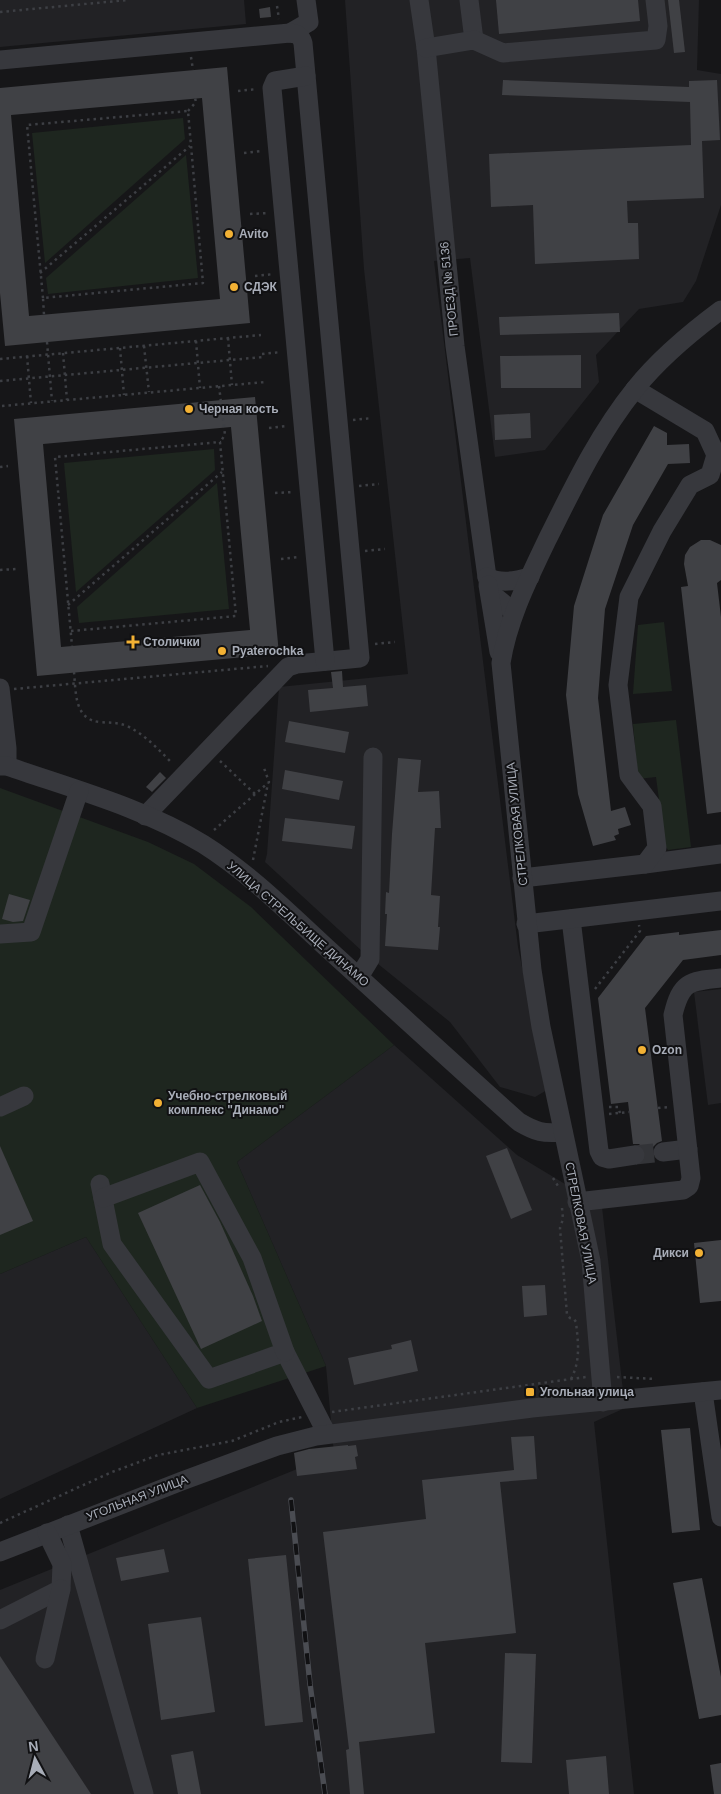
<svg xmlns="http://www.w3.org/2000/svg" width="721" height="1794" viewBox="0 0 721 1794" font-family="Arial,sans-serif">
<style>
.built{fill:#222225}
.green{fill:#1e261f}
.building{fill:#404145;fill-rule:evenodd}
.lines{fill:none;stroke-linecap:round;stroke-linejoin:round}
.minor-tunnel{stroke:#333438;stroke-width:19;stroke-dasharray:19 9;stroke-linecap:butt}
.path{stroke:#3d3f44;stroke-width:2.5;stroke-dasharray:2.5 4;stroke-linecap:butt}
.minor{stroke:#37383d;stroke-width:19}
.rail-casing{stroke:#4a4c52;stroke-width:5.5}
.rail{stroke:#111113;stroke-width:4;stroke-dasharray:11;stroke-linecap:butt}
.poi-dot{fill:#f2b134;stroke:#111113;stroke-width:2}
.labels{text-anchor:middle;stroke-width:4;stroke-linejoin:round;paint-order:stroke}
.poi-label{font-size:12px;font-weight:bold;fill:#a8adb8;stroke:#111113;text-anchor:start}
.street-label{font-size:12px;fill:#a8adb8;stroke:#111113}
</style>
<rect width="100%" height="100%" fill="#161618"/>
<g class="built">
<path d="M0,0H244L246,24L0,47Z"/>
<path d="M345,0H699L697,70L721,74V205L696,281L683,302L639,309L596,355L599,382L545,450L495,457L470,258L434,261L518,947L547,1090L535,1097L500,1087L450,1022L362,951L265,862L267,854L279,687L408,674L364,269Z"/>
<path d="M721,989V1103L708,1105L694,992Z"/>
<path d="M394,1045L517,1155L565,1184L592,1208L602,1207L625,1408L594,1422L634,1794H0V1590L334,1454L326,1366L237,1162Z"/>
<path d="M86,1237L197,1408L0,1499V1274Z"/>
</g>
<g class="green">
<path d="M183,118L185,139L45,263L32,133Z"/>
<path d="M186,155L198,278L48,294L46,278Z"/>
<path d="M214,449L215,470L76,592L64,463Z"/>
<path d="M217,483L229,609L79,623L77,607Z"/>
<path d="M664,622L672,691L633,694L638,625Z"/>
<path d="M676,720L691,847L668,850L665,845L656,777L638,779L633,724Z"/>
<path d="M0,788L148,842L194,864L251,907L394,1045L237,1162L326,1366L197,1408L86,1237L0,1274Z"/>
</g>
<g class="building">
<path d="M496,0H638L640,21L499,34Z"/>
<path d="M668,0H679L685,52L674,53Z"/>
<path d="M270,7L271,17L260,18L259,9Z"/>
<path d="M227,67L250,323L5,346L0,293V88ZM202,98L220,299L29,316L11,115Z"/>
<path d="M503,80L689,87V81L717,80L720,140L702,141L704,198L627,201L628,223H638L639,259L535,264L533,205L491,207L489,154L691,145L690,102L502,95Z"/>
<path d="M619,313L620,332L500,335L499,317Z"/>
<path d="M581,355V388H501L500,356Z"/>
<path d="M255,397L279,654L37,676L14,419ZM231,427L250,630L61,647L43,444Z"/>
<path d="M530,413L531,438L495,440L494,415Z"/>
<path d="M654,426L667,433V445L689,444L690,463L668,464L633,525L605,609L598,698L611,811L625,807L631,825L618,829L619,834L614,836L616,840L593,846L578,794L566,695L574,606L603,515Z"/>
<path d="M701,540H710L721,545V580L717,583L721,617V812L707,814L681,587L688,586L684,564L685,555L690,547Z"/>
<path d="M342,671L343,687L366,685L368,706L310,712L308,690L333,688L331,672Z"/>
<path d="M289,721L349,732L345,753L285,742Z"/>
<path d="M398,758L421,760L418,792L439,791L441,828H435L431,895L440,896L438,927H440L438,950L385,946L387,914H385L386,892L389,893L392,834Z"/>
<path d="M285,770L343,781L339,800L282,789Z"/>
<path d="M160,772L166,778L152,792L146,787Z"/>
<path d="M285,818L355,826L352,849L282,841Z"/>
<path d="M9,894L30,900L23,921L13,922L2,919Z"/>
<path d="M721,930V955L683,960L645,1008L662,1141L657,1143L653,1147V1157L646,1158V1153L643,1148L639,1144H633L628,1102L611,1104L598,998L646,936L679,932V935Z"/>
<path d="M0,1146L33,1221L0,1235Z"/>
<path d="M507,1148L532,1210L511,1219L486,1156Z"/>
<path d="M200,1185L220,1222L253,1296L262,1321L201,1349L138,1213Z"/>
<path d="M721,1240V1301L700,1303L694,1243Z"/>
<path d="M545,1285L547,1315L524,1317L522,1286Z"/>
<path d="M411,1340L418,1371L354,1385L348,1358L392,1349L391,1345Z"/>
<path d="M690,1428L700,1530L672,1533L661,1430Z"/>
<path d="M534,1436L537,1479L500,1482L516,1633L425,1643L435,1733L359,1742L364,1794H350L346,1750L349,1749L323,1532L426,1519L422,1480L514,1470L511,1437Z"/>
<path d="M348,1445V1446L356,1445L358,1456L355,1457L357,1469L297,1476L294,1453L309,1449Z"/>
<path d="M164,1549L169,1572L121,1581L116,1558Z"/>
<path d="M286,1555L303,1722L265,1726L248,1559Z"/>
<path d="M702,1578L721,1677V1715L699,1719L673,1583Z"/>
<path d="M201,1617L215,1712L161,1720L148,1624Z"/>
<path d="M505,1653L536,1654L532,1763L501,1762Z"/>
<path d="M0,1656L91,1794H0Z"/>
<path d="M193,1751L201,1794H178L171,1755Z"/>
<path d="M606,1756L609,1794H569L566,1760Z"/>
<path d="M721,1763V1794H714L710,1765Z"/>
</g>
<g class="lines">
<path class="minor-tunnel" d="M635,1155L663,1152"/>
<g class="path">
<path d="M277,6L279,19"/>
<path d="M0,12L128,0"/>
<path d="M191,57L193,70"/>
<path d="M238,91L257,89"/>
<path d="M188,111L196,102L195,98"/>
<path d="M244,153L262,151"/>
<path d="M250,214L268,213"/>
<path d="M40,273L190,146"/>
<path d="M255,276L274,274"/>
<path d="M43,298L27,125L188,111L203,283L43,298L44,315"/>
<path d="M228,338L232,385"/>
<path d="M196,341L200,388"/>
<path d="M47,342L52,401"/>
<path d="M144,346L149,392"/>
<path d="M120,348L124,395"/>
<path d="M63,353L67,400"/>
<path d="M262,354L281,352"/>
<path d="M27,356L31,403"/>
<path d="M0,359L261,335"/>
<path d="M0,381L263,357"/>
<path d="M219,386L225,435L220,442"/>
<path d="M2,406L265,382"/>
<path d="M353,420L372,418"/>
<path d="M269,428L287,426"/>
<path d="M0,467L8,466"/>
<path d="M359,486L379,484"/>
<path d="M275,493L294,492"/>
<path d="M365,551L385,549"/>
<path d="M281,559L299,557"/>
<path d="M0,570L17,569"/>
<path d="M68,605L222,472"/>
<path d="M71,631L236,616L220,442L55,457L72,646"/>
<path d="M375,644L395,642"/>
<path d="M74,672C76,692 74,720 100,722C109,723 117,722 127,726C144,734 157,748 170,761"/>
<path d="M14,689L268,666"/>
<path d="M220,761L255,794"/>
<path d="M214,830L269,782L264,768"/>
<path d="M253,860L268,783"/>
<path d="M595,989L640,931L639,925"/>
<path d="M609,1107H618L620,1113"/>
<path d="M658,1108L669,1107"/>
<path d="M609,1114L629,1112"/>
<path d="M553,1178L558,1186"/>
<path d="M562,1208L563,1219L560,1228L567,1315L570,1318L574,1319L576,1322C578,1342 581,1360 571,1379"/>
<path d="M617,1377L656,1379"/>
<path d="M332,1412L586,1377"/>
<path d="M0,1523L112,1472L158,1455L232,1441L279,1422L302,1417"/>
</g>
<g class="minor">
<path d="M419,0L426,48L455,346L487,577L493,595L514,612"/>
<path d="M469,0L474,40"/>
<path d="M290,33L309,22L306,0"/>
<path d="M426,48L474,40L503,53L656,40L658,26L655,0"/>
<path d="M0,60L290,33C298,34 301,36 303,43L360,658L297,664L288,667L145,816"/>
<path d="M306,76L275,81L272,88L325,661"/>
<path d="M487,577C501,584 515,581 530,577"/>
<path d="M488,585L499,652"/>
<path d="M0,688L7,748V766"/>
<path d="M0,766H7C73,789 144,808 203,844C249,873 289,913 328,949C392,1007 455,1065 519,1122C536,1132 543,1134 563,1132"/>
<path d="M645,864L721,854"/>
<path d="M522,878L645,864L657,848L652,806L629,775L618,685L629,597L662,531L690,485L710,475L716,455L705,431L635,389"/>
<path d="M571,919L599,1151L602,1157L609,1159L635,1155"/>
<path d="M526,924L721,901"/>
<path d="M0,934L31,932L79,791"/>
<path d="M359,977L370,959L373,757"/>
<path d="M0,1107L24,1096"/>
<path d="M663,1152L688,1149"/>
<path d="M100,1184L112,1244L209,1379L285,1352L327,1434"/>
<path d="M103,1198L200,1162L252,1258L285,1352"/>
<path d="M577,1202L683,1190L689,1186L691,1178L673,1015C681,981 690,981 721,978"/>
<path d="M703,1392L721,1517"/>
<path d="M603,1402L591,1261L541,1027L532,970L501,663C508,619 528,580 547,540C573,488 598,435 635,389C659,359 690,333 721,310"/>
<path d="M68,1525L144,1794"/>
<path d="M0,1552L182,1481L277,1446L316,1436L532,1408L721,1390"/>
<path d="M0,1620L61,1589L62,1564L47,1533"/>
<path d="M45,1659L61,1589"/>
</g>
<g class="rail-casing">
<path id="rail" d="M291,1500L310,1684L325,1794"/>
</g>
<use href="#rail" class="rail"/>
</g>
<g class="poi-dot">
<circle cx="229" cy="234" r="5"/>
<circle cx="234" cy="287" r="5"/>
<circle cx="189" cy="409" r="5"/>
<path d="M130.5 634.5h5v5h5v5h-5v5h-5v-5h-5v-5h5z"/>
<circle cx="222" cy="651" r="5"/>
<circle cx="642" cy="1050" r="5"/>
<circle cx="158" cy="1103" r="5"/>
<circle cx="699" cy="1253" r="5"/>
<rect x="525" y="1387" width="10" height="10" rx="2.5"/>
</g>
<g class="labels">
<g class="poi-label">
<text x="239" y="238">Avito</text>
<text x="244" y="291">СДЭК</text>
<text x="199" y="413">Черная кость</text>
<text x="143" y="646">Столички</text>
<text x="232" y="655">Pyaterochka</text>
<text x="652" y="1054">Ozon</text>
<text x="168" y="1100">Учебно-стрелковый<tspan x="168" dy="14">комплекс "Динамо"</tspan></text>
<text x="689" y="1257" text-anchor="end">Дикси</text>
<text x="540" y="1396">Угольная улица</text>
</g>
<g class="street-label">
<text transform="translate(449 289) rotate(-96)" y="4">ПРОЕЗД № 5136</text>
<text transform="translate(517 824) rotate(-96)" y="4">СТРЕЛКОВАЯ УЛИЦА</text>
<text transform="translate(298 924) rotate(41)" y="4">УЛИЦА СТРЕЛЬБИЩЕ ДИНАМО</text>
<text transform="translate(581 1223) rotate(79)" y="4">СТРЕЛКОВАЯ УЛИЦА</text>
<text transform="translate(137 1498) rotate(-21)" y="4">УГОЛЬНАЯ УЛИЦА</text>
</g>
</g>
<g transform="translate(35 1759) rotate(353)" stroke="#111113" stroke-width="4" paint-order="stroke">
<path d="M0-4L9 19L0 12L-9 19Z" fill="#a8adb8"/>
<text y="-8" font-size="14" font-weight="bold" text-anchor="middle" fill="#a8adb8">N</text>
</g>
</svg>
